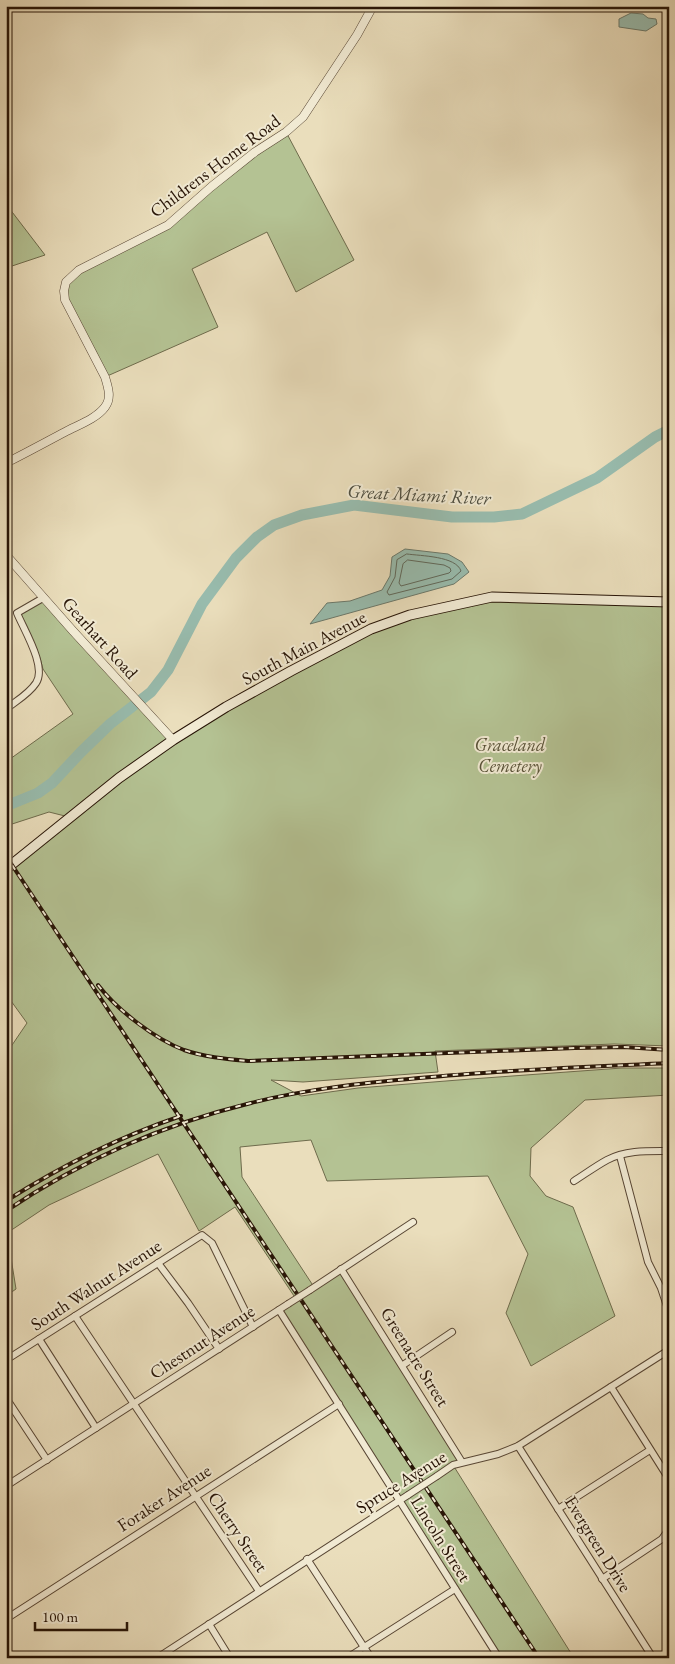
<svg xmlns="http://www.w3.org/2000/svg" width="675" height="1664" viewBox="0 0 675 1664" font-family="'EB Garamond',serif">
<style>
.green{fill:#b4c293;stroke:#6e6b4c}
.water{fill:#98bcae;stroke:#6b796b}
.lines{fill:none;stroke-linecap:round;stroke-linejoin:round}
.shore{stroke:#60685a;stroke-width:1}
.river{stroke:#98bcae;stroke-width:11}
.minor-casing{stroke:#584634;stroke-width:8}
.tertiary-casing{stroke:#584634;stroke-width:9}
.secondary-casing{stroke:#271406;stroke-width:11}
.minor{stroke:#f1ead3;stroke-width:6}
.tertiary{stroke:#f1ead3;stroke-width:8}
.secondary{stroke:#f1ead3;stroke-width:9}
.rail-casing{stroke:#271406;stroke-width:4}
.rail{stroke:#f1ead3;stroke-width:2;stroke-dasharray:5.5;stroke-linecap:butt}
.minor-bridge-casing{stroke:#584634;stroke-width:8;stroke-linecap:butt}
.minor-bridge{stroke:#f1ead3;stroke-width:6}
.labels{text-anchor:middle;stroke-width:4;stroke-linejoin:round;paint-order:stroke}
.street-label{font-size:18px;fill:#271406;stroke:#f1ead3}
.park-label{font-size:18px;font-style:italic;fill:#585137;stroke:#f1ead3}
.water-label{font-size:19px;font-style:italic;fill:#4f4f41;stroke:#f1ead3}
</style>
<rect width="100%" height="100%" fill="#eadebc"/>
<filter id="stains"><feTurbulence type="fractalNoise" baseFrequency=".004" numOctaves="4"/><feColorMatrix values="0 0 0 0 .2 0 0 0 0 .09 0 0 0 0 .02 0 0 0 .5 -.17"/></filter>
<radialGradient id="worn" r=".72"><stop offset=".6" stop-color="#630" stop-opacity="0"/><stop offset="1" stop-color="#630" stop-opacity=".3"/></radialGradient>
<g class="green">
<path d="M286,132L354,260L296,292L267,232L192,269L218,327L105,377L68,308L66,282L71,277L168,225Z"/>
<path d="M6,204L45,255L6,268Z"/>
<path d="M492,597L669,602V1046L614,1044L435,1051L438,1072L303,1082L271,1080L301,1096L358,1088L471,1079L622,1068H669V1095L585,1100L531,1148L530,1176L546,1196L573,1207L615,1316L531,1366L506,1313L528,1254L488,1176L327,1181L311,1140L240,1147L242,1177L314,1287L341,1269L462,1462L453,1465L574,1658H499L279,1310L296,1299L235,1207L199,1231L158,1154L49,1205L7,1233L16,1289L6,1296V1054L27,1023L6,994V850L14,862L69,817L49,812L6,826V753L10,759L73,714L43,669L40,658L22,619L21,613L43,598L173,740L371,629Z"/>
</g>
<g class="water">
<path d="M631,13L643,14L648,18L656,19L657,24L646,31L619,27V19Z"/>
<path d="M405,549L448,554L462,562L469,572L454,584L310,624L327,603L350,601L382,590L390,576L392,557Z"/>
</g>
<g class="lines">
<g class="shore">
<path d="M407,554C421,556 456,556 461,571L452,579L389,595L387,592L395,577L397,560Z"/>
<path d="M408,560L444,565L450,568L451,571L449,573L401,586L399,583L403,564Z"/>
</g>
<path class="river" d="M6,806L38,793L52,783L81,752L110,724L151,692L168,670L202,604L236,558L257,537L274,525L302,515L354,505L452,517H494L522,514L597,478L655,437L669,430"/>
<g class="minor-casing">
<g id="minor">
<path d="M6,709C16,701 29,694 36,683C47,667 24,630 17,613L43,598"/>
<path d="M6,832L7,834"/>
<path d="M620,1156L648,1262L661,1288L669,1312"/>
<path d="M574,1181C585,1174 596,1166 607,1160C626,1150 648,1151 669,1151"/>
<path d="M158,1263L188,1303L219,1349"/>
<path d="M341,1269L462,1462"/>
<path d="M310,1290L413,1222"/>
<path d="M279,1310L499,1658"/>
<path d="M75,1316L259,1591"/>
<path d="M39,1339L96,1428"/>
<path d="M6,1360L202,1235L212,1243L253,1327"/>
<path d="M403,1365L452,1332"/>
<path d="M611,1387L669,1479"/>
<path d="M6,1398L47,1460"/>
<path d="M518,1446L653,1658"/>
<path d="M437,1476L453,1465L498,1454L518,1446L669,1350"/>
<path d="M6,1486L288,1304"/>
<path d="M558,1509L650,1450"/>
<path d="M307,1559L371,1658"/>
<path d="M602,1579L662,1539L669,1529"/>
<path d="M6,1619L339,1404"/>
<path d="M209,1624L230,1658"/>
<path d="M157,1658L408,1495"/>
<path d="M347,1658L455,1589"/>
</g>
</g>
<g class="tertiary-casing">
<g id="tertiary">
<path d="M6,463C26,453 46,442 65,432C78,425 96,419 105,407C112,398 108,387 105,377L65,300L64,291L66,282L79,270L168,225L211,187L255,152L286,132L303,117L357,35L373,6"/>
<path d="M6,555L73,631L173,740"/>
</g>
</g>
<g class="secondary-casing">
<path id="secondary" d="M6,869L119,778L173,740L226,707L291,671L371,629L410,615L492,597L669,602"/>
</g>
<use href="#minor" class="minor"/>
<use href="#tertiary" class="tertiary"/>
<use href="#secondary" class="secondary"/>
<g class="rail-casing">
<g id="rail">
<path d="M6,856L539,1658"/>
<path d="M98,985C117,1010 155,1039 184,1050C204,1057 227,1059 248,1061L575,1048L624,1047L669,1050"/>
<path d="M6,1201C61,1166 119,1137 181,1116"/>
<path d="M6,1211C80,1161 165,1124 251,1103C306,1089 363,1083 419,1078C502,1070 586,1067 669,1063"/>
</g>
</g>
<use href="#rail" class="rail"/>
<g class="minor-bridge-casing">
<g id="minor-bridge">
<path d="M288,1304L310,1290"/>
<path d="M408,1495L437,1476"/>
</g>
</g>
<use href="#minor-bridge" class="minor-bridge"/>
</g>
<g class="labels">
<g class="street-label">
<text transform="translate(215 166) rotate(-37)" y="6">Childrens Home Road</text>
<text transform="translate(100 638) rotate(48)" y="6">Gearhart Road</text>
<text transform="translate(304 648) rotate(-28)" y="6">South Main Avenue</text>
<text transform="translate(96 1285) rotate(-33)" y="6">South Walnut Avenue</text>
<text transform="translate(202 1342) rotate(-33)" y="6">Chestnut Avenue</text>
<text transform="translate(415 1357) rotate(58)" y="6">Greenacre Street</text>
<text transform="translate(401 1482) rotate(-32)" y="6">Spruce Avenue</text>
<text transform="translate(164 1498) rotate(-33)" y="6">Foraker Avenue</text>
<text transform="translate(238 1532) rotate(56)" y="6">Cherry Street</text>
<text transform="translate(441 1539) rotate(58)" y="6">Lincoln Street</text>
<text transform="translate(598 1544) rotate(58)" y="6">Evergreen Drive</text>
</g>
<g class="park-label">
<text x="510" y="751">Graceland<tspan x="510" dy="21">Cemetery</tspan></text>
</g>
<g class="water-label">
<text transform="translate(419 494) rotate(3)" y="7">Great Miami River</text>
</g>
</g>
<rect width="675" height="1664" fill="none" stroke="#eadebc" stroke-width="25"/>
<rect x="8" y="8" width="660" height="1649" fill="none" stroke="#271406" stroke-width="2.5"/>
<rect x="12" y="12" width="650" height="1639" fill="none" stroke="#271406"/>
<path d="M35 1622v8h92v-8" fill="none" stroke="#271406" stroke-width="2.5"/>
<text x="42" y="1622" font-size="15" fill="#271406" stroke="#f1ead3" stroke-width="4" paint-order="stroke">100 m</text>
<rect width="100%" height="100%" filter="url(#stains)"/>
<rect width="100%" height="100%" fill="url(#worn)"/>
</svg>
